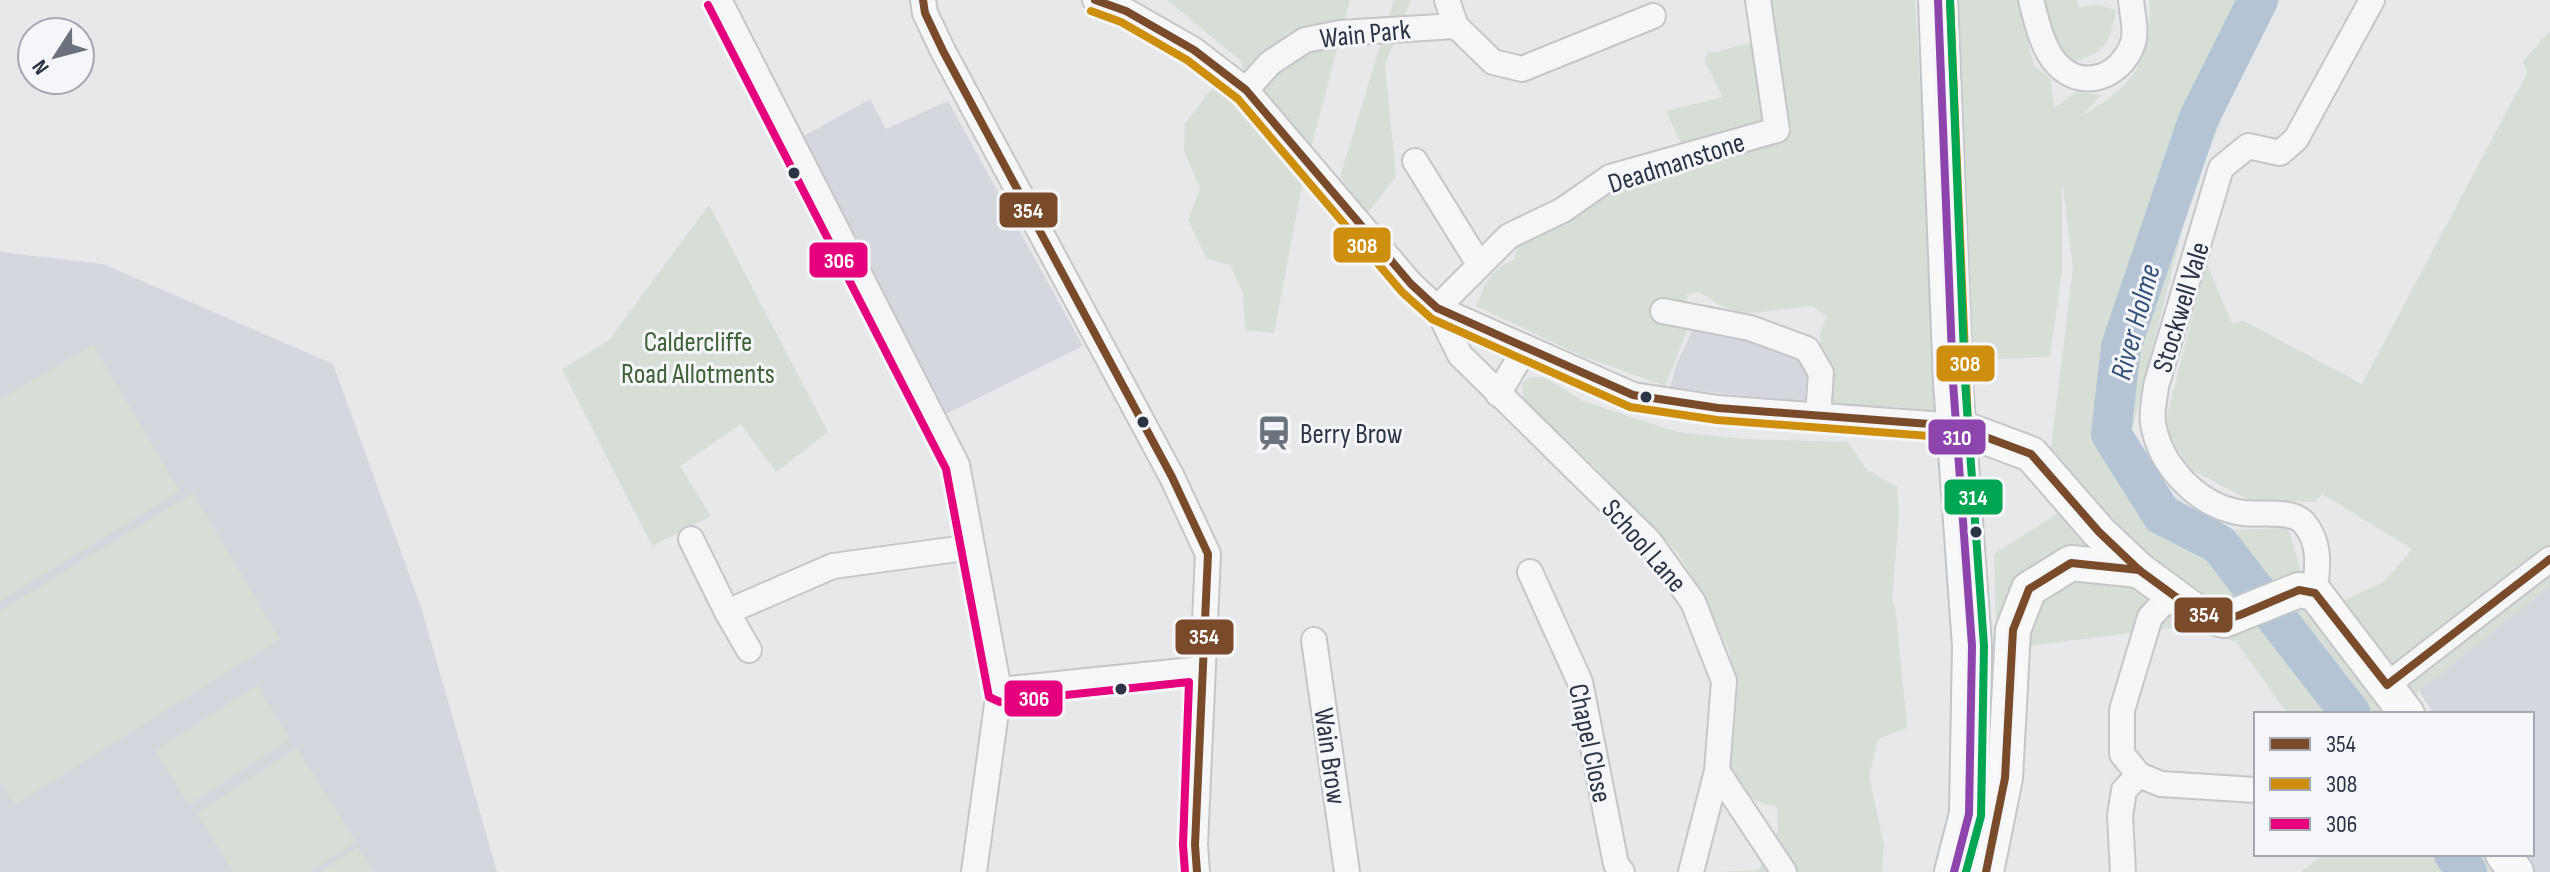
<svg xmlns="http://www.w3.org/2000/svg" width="2550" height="872" viewBox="0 0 2550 872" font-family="'Sofia Sans Condensed',sans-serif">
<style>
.built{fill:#d4d7dd}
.green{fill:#d6ded6}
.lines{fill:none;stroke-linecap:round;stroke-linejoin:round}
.river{stroke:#b4c4d5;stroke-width:40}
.street-casing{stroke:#c4c6c8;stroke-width:28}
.secondary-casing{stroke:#c4c6c8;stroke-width:38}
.primary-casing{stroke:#c2c5c8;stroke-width:42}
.street{stroke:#f5f6f7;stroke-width:24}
.secondary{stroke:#f8f8f8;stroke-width:34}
.primary{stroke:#f8f8f8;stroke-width:38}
.bus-1-casing{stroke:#f4f6f9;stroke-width:14}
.bus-2-casing{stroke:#f4f6f9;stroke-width:14}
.bus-3-casing{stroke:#f4f6f9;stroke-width:14}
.bus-4-casing{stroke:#f4f6f9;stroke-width:14}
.bus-5-casing{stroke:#f4f6f9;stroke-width:14}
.bus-1{stroke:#7a4b2a;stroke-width:8}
.bus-2{stroke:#ce8f0e;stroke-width:8}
.bus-3{stroke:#e5007d;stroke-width:8}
.bus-4{stroke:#8e44ad;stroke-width:8}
.bus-5{stroke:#00a651;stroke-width:8}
.bus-dot{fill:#2b3445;stroke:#f4f6f9;stroke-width:3}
.labels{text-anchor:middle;stroke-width:6;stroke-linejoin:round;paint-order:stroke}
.street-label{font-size:28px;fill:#2b3445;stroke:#f4f6f9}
.park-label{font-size:28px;fill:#3f6138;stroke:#f4f6f9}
.poi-label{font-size:28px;fill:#2b3445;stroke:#f4f6f9;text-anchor:start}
.water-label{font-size:30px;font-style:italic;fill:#34527a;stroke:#f4f6f9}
.line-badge{stroke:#f4f6f9;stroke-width:3}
.badge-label{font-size:22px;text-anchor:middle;font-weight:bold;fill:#fff}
</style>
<rect width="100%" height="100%" fill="#e6e8ea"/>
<g class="built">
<path d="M870,99L886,129L948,101L1083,346L940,417L795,141Z"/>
<path d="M0,252L103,264L333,364L421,607L497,872H0Z"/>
<path d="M1692,331L1750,335L1801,354L1817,376L1816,403L1670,388L1677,363Z"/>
<path d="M2550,586V872H2535L2524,854H2532V714H2434L2419,691Z"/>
</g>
<g class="green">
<path d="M1167,0H1350L1311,148L1243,70L1242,62Z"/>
<path d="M1394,0H1411L1385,65L1396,177L1367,213L1340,177Z"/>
<path d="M1770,0H1915L1940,412L1899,407L1850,409L1826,403L1820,332L1827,316L1812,306L1743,314L1719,305L1700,292L1687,294V331L1665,386L1582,356L1476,306C1486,282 1491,270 1515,259L1518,242L1608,190L1691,165L1666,111L1723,97L1704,60L1708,52H1717L1762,39L1775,14Z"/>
<path d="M1958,0H2018L2034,66L2051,79L2054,108L2076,92L2101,95L2081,117C2116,94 2144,77 2148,32C2149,21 2151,10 2149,0H2280L2227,105L2190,199L2131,434L2166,491L2226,530L2288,528L2314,615L2385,581L2412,549L2322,494L2315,502L2249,500L2190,469L2164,428L2206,262L2232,323L2244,321L2362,384L2527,73L2523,61L2550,31V586L2419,691L2406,714H2288L2236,642L2186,626L2029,646L1996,619L1994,554L2088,494L2051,448L2073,268L2062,180V271L2050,357L1973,360L1962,154Z"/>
<path d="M2041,0H2077L2079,7L2097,5L2116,10C2109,46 2107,50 2073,63L2057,50L2048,13Z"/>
<path d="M1217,82L1243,105L1304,175L1274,333L1245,330L1243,293L1230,265L1207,259L1188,220L1200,188L1184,151L1185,123Z"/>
<path d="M709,205L828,432L776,472L741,424L680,466L711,516L652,546L562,369L608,341Z"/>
<path d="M93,345L180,491L0,601V399Z"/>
<path d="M1530,377H1544L1583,401L1677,432L1743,439L1848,442L1866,469L1897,487L1899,513L1892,600L1896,612L1907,728L1878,739L1869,776L1884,845L1882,872H1718L1759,870L1778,831L1777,807C1755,801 1736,797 1730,772L1738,684L1728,648L1696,582L1676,551L1632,505L1593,465L1524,403L1522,383Z"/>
<path d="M193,493L280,639L15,805L0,781V611Z"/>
<path d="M257,685L290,739L189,805L155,751Z"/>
<path d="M297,748L356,842L309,872H233L197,813Z"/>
<path d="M358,847L374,872H319Z"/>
<path d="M2323,854H2483L2496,872H2301Z"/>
</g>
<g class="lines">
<g class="river">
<path d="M2258,0L2198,120L2121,347L2111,434L2162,515L2219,544L2351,714"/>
<path d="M2454,854L2467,872"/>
</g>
<g class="street-casing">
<g id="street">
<path d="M719,0L957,465L999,690L974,872"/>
<path d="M923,0L925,13L943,51L1172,477L1208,554L1195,845L1197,872"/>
<path d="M1095,0L1126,11L1194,50L1246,90L1411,284L1437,308L1633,395L1718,408L1956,426"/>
<path d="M1447,0L1456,26L1493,62L1522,69L1653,16"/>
<path d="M2031,0C2036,19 2041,42 2052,58C2077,93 2120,80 2133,43C2137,31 2132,13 2131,0"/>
<path d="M1246,90L1270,63L1305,40L1340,33L1456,26"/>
<path d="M1415,161L1479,264"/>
<path d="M1437,308L1460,355L1649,541L1693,602L1724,681L1717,771L1691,872"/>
<path d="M1437,308L1509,236L1563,210L1610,177L1777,130L1758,0"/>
<path d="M1663,311L1750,328L1807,349L1821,373L1818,416"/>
<path d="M1498,394L1525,349"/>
<path d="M691,539L727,612L833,566L972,547"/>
<path d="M1530,572L1580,682L1616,864L1622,872"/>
<path d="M2315,593C2317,568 2322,544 2304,523C2292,509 2260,515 2244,513C2200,508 2160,467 2153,423C2151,412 2155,398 2156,386L2221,168L2248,146L2280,153L2296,139L2372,0"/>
<path d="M2172,594L2150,617L2122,710V754L2139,775L2161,784L2256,790"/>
<path d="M727,612L749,650"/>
<path d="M1314,640L1347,872"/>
<path d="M2387,685L2550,559"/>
<path d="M999,690L1202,669"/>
<path d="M1717,771L1784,872"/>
<path d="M2123,872L2120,816L2124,790L2139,775"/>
</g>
</g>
<g class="secondary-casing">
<g id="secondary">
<path d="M1956,426L2031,454L2099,532L2139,570L2195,611L2224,620L2299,590L2315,593L2407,714"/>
<path d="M2503,854L2516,872"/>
<path d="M1986,872L2005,778L2013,630L2029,589L2071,563L2139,570"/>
</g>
</g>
<g class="primary-casing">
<path id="primary" d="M1938,0L1953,382L1972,646L1969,814L1954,872"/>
</g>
<use href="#street" class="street"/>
<use href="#secondary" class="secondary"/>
<use href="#primary" class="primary"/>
<g class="bus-1-casing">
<g id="bus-1">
<path d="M923,0L925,13L943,51L1172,477L1208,554L1195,845L1197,872"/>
<path d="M1095,0L1126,11L1194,50L1246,90L1411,284L1437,308L1633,395L1718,408L1956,426L2031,454L2099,532L2139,570L2195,611L2211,618L2224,620L2240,615L2299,590L2315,593L2387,685L2550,559"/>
<path d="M1986,872L2005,778L2013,630L2029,589L2071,563L2139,570"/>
</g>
</g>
<g class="bus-2-casing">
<path id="bus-2" d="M1091,11L1121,22L1187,60L1238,99L1402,292L1432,319L1630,407L1717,420L1956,438L1965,434L1968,425L1950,0"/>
</g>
<g class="bus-3-casing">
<path id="bus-3" d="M708,5L946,469L989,697L1000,702L1189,682L1183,845L1185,872"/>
</g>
<g class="bus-4-casing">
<path id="bus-4" d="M1938,0L1953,382L1972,646L1969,814L1954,872"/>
</g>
<g class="bus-5-casing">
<path id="bus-5" d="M1950,0L1965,381L1984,646L1981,816L1966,872"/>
</g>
<use href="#bus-1" class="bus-1"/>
<use href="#bus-2" class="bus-2"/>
<use href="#bus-3" class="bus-3"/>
<use href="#bus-4" class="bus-4"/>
<use href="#bus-5" class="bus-5"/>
</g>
<defs>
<g id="station-bare" transform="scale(2.76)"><path d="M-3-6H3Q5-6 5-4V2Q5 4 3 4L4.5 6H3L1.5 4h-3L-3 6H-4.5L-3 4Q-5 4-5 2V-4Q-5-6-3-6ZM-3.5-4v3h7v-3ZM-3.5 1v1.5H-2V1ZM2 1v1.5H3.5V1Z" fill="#6c737f" stroke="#f4f6f9" stroke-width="2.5" paint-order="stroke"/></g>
</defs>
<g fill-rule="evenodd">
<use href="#station-bare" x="1274" y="433"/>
</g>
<g class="bus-dot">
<circle cx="794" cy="173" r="7"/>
<circle cx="1646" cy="397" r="7"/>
<circle cx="1143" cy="422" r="7"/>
<circle cx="1976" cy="532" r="7"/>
<circle cx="1121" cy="689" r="7"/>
</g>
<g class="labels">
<g class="street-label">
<text transform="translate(1365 33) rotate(-6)" y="10">Wain Park</text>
<text transform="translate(1676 162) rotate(-18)" y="10">Deadmanstone</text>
<text transform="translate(2180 307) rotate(-73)" y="10">Stockwell Vale</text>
<text transform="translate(1645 545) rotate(49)" y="10">School Lane</text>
<text transform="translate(1591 743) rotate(78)" y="10">Chapel Close</text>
<text transform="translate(1331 756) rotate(82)" y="10">Wain Brow</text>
</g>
<g class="park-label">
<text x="698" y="351">Caldercliffe<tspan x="698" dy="32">Road Allotments</tspan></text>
</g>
<g class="poi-label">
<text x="1300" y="443">Berry Brow</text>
</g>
<g class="water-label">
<text transform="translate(2135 322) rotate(-75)" y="10">River Holme</text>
</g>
</g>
<g class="line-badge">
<rect x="998" y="191" width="61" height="38" rx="8" fill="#7a4b2a"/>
<rect x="1332" y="226" width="60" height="38" rx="8" fill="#ce8f0e"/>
<rect x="808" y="241" width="61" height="38" rx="8" fill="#e5007d"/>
<rect x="1935" y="344" width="61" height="39" rx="8" fill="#ce8f0e"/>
<rect x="1927" y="418" width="60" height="38" rx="8" fill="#8e44ad"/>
<rect x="1943" y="478" width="61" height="38" rx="8" fill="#00a651"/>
<rect x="2173" y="596" width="61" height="38" rx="8" fill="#7a4b2a"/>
<rect x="1174" y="618" width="61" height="38" rx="8" fill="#7a4b2a"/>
<rect x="1003" y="679" width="61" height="39" rx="8" fill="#e5007d"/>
</g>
<g class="badge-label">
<text x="1028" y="218">354</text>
<text x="1362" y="253">308</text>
<text x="839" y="268">306</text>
<text x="1965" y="371">308</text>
<text x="1957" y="445">310</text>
<text x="1973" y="505">314</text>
<text x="2204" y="622">354</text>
<text x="1204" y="644">354</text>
<text x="1034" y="706">306</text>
</g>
<rect x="2254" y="712" width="280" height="144" fill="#f4f6f9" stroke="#a4a8b1" stroke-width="2"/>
<rect x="2270" y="738" width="40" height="12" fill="#7a4b2a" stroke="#a4a8b1" stroke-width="2"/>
<text x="2326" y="752" font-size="24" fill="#2b3445">354</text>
<rect x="2270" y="778" width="40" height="12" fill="#ce8f0e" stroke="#a4a8b1" stroke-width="2"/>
<text x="2326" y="792" font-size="24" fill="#2b3445">308</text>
<rect x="2270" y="818" width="40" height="12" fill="#e5007d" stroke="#a4a8b1" stroke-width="2"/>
<text x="2326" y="832" font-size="24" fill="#2b3445">306</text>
<g transform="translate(56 56) rotate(234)"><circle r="38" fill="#f4f6f9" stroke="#a4a8b1" stroke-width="2"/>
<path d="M0-6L14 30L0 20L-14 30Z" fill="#6c737f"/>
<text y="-12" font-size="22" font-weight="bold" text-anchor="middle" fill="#2b3445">N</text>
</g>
</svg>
